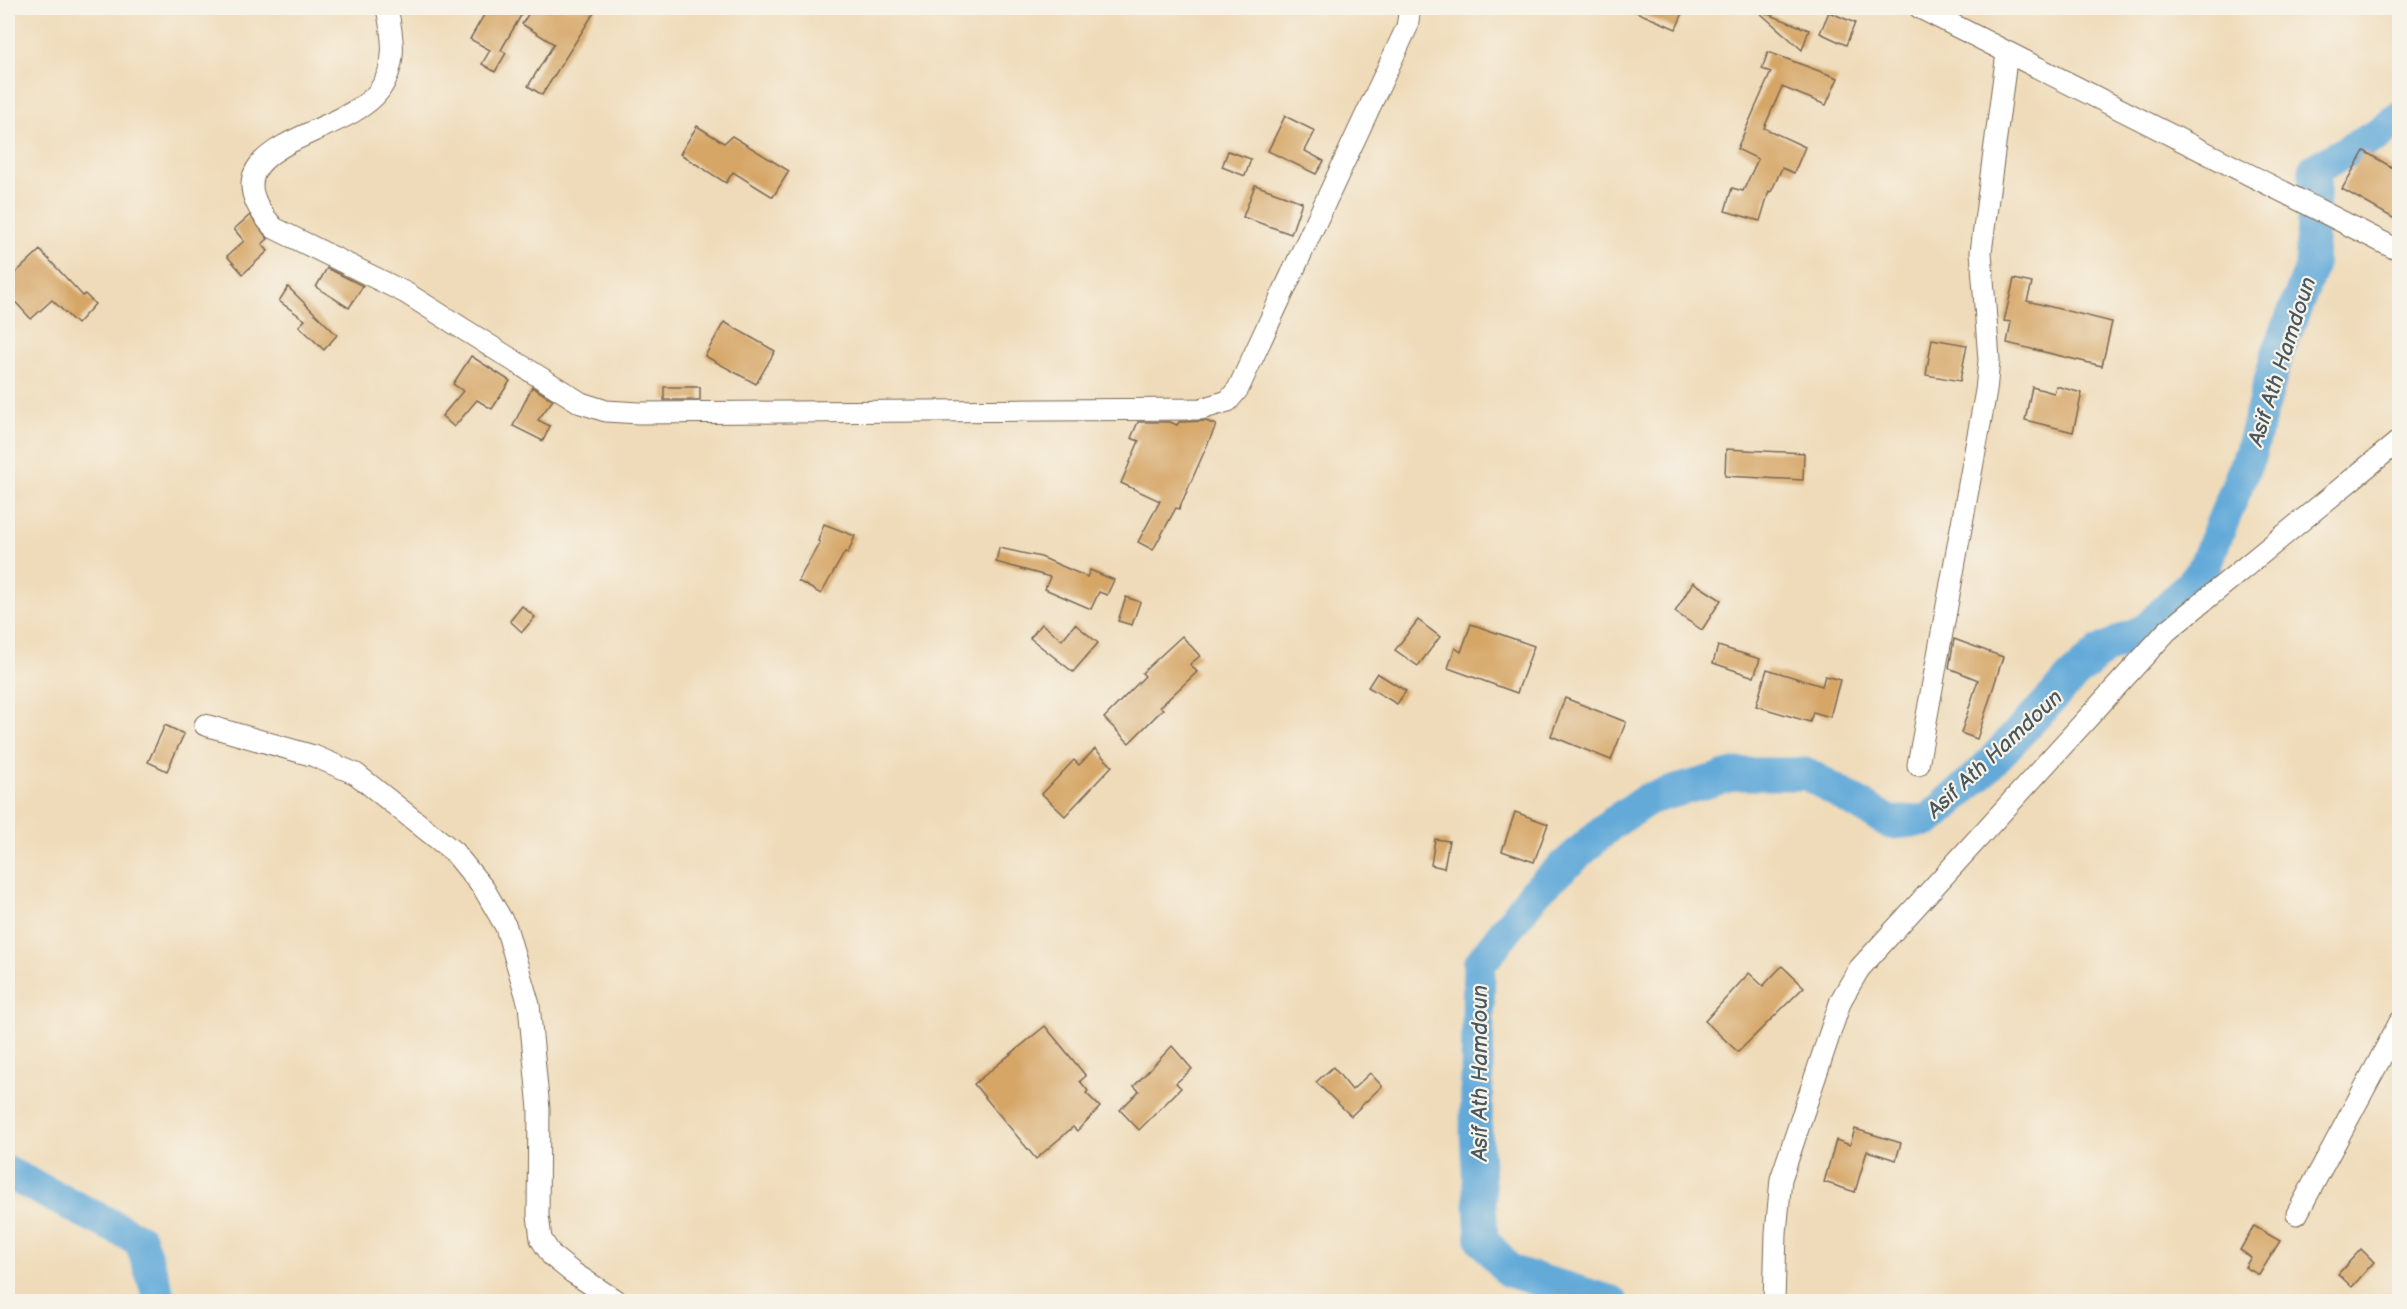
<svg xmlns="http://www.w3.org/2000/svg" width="2407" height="1309" viewBox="0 0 2407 1309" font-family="'Balsamiq Sans',sans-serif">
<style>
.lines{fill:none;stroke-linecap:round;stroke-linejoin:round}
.river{stroke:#63aad9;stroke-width:33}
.building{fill:#d6a666}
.minor-casing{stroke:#7a6854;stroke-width:23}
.minor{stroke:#fff;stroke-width:21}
.labels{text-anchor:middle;stroke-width:4.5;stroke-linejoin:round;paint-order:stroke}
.water-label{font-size:22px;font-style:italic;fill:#49575f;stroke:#f7f3e8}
</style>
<rect width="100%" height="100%" fill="#f7f3e8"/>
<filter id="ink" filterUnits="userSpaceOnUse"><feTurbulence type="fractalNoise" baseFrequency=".0167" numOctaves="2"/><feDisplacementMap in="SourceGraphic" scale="12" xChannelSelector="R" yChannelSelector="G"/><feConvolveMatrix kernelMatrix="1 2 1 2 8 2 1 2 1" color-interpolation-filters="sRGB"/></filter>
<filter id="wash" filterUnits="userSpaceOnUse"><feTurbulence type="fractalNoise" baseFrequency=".008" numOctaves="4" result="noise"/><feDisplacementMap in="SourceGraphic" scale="24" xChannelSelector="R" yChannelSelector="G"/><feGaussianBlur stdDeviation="1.35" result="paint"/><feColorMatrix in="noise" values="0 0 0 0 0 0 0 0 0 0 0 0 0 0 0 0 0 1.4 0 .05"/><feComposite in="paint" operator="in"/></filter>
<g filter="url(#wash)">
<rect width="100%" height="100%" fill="#efdbb9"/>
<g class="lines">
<g class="river">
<path d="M8,1173L140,1240L161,1302"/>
<path d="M1612,1302L1509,1271L1482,1239L1476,1132L1479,965L1535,892L1611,824L1648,799L1736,774H1807L1891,823L1929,820L1981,773L2071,678L2101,651L2148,628L2202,572L2250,454L2277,355L2311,268L2315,169L2379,134L2400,117"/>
</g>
</g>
<g id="blocks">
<g class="building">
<path d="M488,8H514L523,12L501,50L506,53L495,72L482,64L490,50L470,39Z"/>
<path d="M532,8H597L542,95L528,86L554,44L522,24Z"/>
<path d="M1627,8H1685L1676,29Z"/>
<path d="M1760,11L1809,30L1802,50L1759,12Z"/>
<path d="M1829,12L1855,23L1846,45L1820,33Z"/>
<path d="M1768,52L1838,78L1826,105L1782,87L1764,128L1805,147L1794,173L1782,168L1771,192L1769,191L1760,221L1725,211L1732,188L1743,191L1758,159L1737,149L1771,72L1762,69Z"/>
<path d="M1285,116L1315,131L1305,151L1324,161L1316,174L1268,151Z"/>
<path d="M697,126L724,143L732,136L789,171L773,197L733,172L726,183L680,154Z"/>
<path d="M1228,151L1251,159L1245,176L1222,167Z"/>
<path d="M2364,151L2400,172V222L2342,189Z"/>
<path d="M1255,185L1302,202L1291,234L1243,217Z"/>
<path d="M250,215L268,239L262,244L268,251L243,274L227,256L244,241L234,229Z"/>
<path d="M40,250L83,296L85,294L95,304L77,324L52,300L31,319L8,294V280Z"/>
<path d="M327,268L363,286L349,308L316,287Z"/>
<path d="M2014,279L2032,283L2027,301L2112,322L2102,366L2007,343L2011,322L2004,321Z"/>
<path d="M288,287L337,335L324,350L299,326L305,320L279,301Z"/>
<path d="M724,322L775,351L756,384L705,356Z"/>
<path d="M1932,339L1967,345L1960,381L1926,375Z"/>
<path d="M471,356L510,381L492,409L477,400L454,427L442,416L463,391L453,384Z"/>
<path d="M2056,386L2082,393L2073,432L2025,420L2032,387L2054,393Z"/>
<path d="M532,387L553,400L538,420L550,426L543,441L513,426Z"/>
<rect x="664" y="387" width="36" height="13"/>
<path d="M1206,421L1216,425L1179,509L1176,508L1153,550L1138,542L1160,501L1121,483L1139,441L1131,438L1138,422H1170L1177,425L1179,422Z"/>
<path d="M1726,449L1804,453L1803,480L1725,476Z"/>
<path d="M824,524L855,536L848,553L845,552L821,594L798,581L820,542L818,541Z"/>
<path d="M999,548L1041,557L1087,577L1090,570L1114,580L1107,595L1099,592L1091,609L1045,589L1050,577L996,562Z"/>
<path d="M1693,582L1721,600L1702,630L1675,612Z"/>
<path d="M1126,597L1140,602L1132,625L1118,621Z"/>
<path d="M522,606L535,617L522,632L510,621Z"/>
<path d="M1418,620L1440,637L1418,666L1395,650Z"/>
<path d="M1042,624L1062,640L1075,624L1098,643L1073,672L1030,638Z"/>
<path d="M1471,624L1534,646L1517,693L1448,668L1455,648L1461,652Z"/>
<path d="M1182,636L1200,656L1190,664L1197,672L1160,707L1163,709L1129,743L1104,718L1145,676L1142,673Z"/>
<path d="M1954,639L2003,657L1977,739L1961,733L1978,680L1949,668Z"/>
<path d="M1718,646L1760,659L1754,677L1713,663Z"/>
<path d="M1767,669L1822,686L1825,676L1840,680L1830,717L1813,712L1810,722L1756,706Z"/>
<path d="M1377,673L1406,691L1397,704L1368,687Z"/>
<path d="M1565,698L1626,722L1611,760L1551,736Z"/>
<path d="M165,725L184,734L167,771L148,762Z"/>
<path d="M1095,749L1112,766L1065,816L1042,794L1074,760L1079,765Z"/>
<path d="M1515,812L1548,824L1534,862L1502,851Z"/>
<path d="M1435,839L1449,841L1444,868L1431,865Z"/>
<path d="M1782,966L1804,987L1738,1052L1705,1021L1749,973L1763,986Z"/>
<path d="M1045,1026L1086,1076L1080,1081L1088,1091L1086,1093L1100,1107L1077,1131L1073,1127L1036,1159L974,1084Z"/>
<path d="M1172,1046L1192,1069L1176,1083L1181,1088L1139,1130L1120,1110L1139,1091L1134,1086Z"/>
<path d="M1333,1067L1352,1090L1370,1073L1382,1086L1351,1116L1316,1082Z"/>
<path d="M1855,1129L1901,1143L1896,1160L1867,1151L1855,1192L1824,1182L1836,1140L1850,1145Z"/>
<path d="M2254,1226L2280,1241L2259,1275L2245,1267L2251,1257L2240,1250Z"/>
<path d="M2361,1249L2374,1262L2352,1287L2338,1274Z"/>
</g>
</g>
</g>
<g filter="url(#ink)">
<use href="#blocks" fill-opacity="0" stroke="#7a6854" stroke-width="1.5"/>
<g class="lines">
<g class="minor-casing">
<g id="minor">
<path d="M387,8C393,37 398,64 379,91C344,138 197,143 274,228L406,293L581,403L606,411L639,413L1201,409L1228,401L1238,389L1407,27L1410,8"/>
<path d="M1920,8L2400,251"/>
<path d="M205,725L314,756L356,774L454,852L484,889L506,927L529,1005L539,1109L538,1215L541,1239L552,1256L572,1272L618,1302"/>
<path d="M1918,765L1986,391L1989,360L1981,252L2007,53"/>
<path d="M2297,1214L2400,1022"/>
<path d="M1774,1302L1776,1233L1781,1179L1841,1000L1859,969L2167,631L2400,440"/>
</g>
</g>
<use href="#minor" class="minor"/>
</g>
</g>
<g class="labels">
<g class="water-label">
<text transform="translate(2281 361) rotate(-72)" y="8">Asif Ath Hamdoun</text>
<text transform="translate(1994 753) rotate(-43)" y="8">Asif Ath Hamdoun</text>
<text transform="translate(1479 1073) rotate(-90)" y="8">Asif Ath Hamdoun</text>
</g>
</g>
<rect width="2407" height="1309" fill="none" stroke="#f7f3e8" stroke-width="30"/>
</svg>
